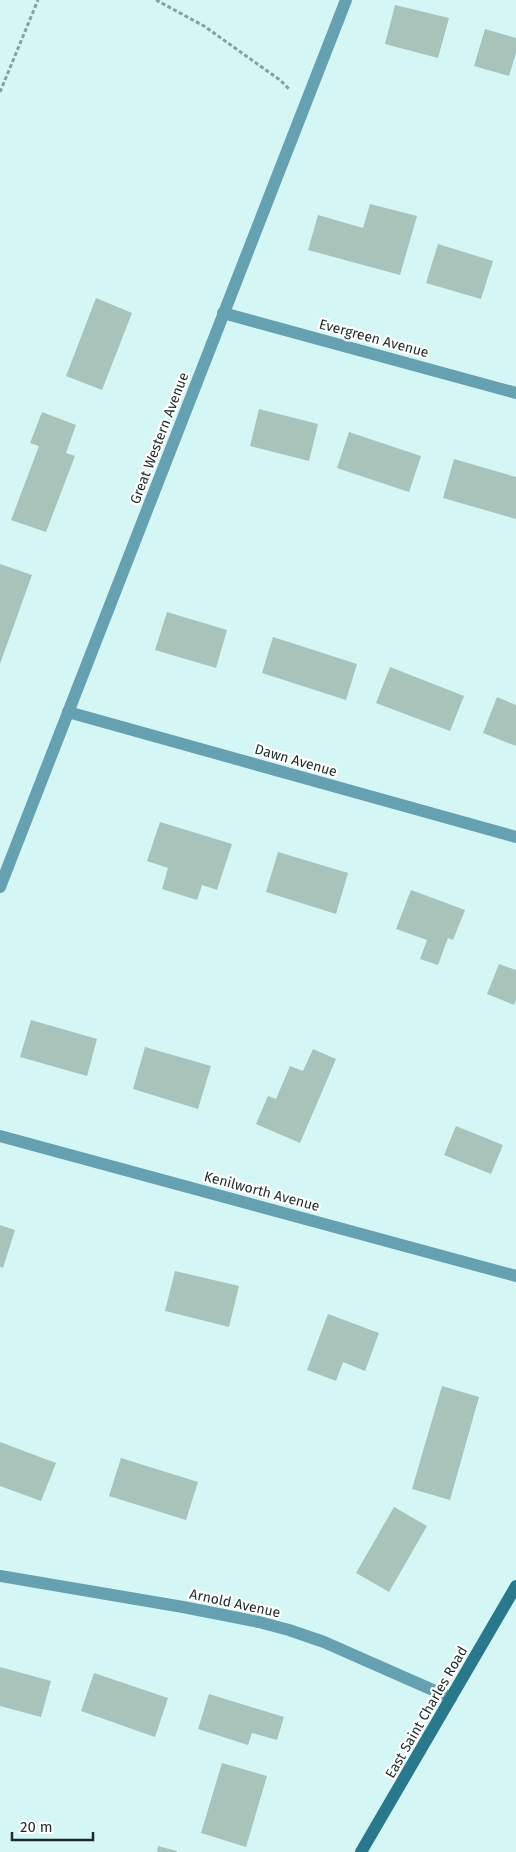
<svg xmlns="http://www.w3.org/2000/svg" width="516" height="1852" viewBox="0 0 516 1852" font-family="'Fira Sans',sans-serif">
<style>
.building{fill:#a8c4ba}
.lines{fill:none;stroke-linecap:round;stroke-linejoin:round}
.path{stroke:#86a09f;stroke-width:3;stroke-dasharray:4 2.5;stroke-linecap:butt}
.street{stroke:#66a1b2;stroke-width:12}
.secondary{stroke:#2a788c;stroke-width:12}
.labels{text-anchor:middle;stroke-width:4.5;stroke-linejoin:round;paint-order:stroke}
.street-label{font-size:14px;fill:#1d2a29;stroke:#fff}
</style>
<rect width="100%" height="100%" fill="#d4f6f5"/>
<g class="building">
<path d="M395,5L449,18L438,58L385,44Z"/>
<path d="M485,29L516,38V53L509,76L474,66Z"/>
<path d="M370,204L417,216L400,275L308,250L318,215L363,228Z"/>
<path d="M438,244L493,261L481,299L426,283Z"/>
<path d="M96,298L132,313L102,390L66,376Z"/>
<path d="M259,409L318,424L309,461L250,446Z"/>
<path d="M42,412L76,425L66,453L75,456L46,532L11,520L39,446L30,443Z"/>
<path d="M349,432L421,456L409,492L337,468Z"/>
<path d="M454,459L516,477V519L443,498Z"/>
<path d="M0,564L32,575L0,664Z"/>
<path d="M167,612L227,630L216,668L155,650Z"/>
<path d="M273,637L357,664L346,700L262,673Z"/>
<path d="M390,667L464,696L450,731L376,703Z"/>
<path d="M497,697L516,705V746L483,733Z"/>
<path d="M160,822L232,844L217,890L202,885L197,900L162,889L168,868L147,861Z"/>
<path d="M278,852L348,873L336,914L266,892Z"/>
<path d="M411,890L465,910L453,940L448,938L438,965L420,959L427,940L396,929Z"/>
<path d="M499,964L516,970V1000L514,1005L487,994Z"/>
<path d="M31,1020L97,1039L87,1076L20,1057Z"/>
<path d="M145,1047L211,1066L198,1109L133,1089Z"/>
<path d="M313,1049L336,1059L300,1143L256,1124L268,1096L276,1099L290,1066L303,1071Z"/>
<path d="M456,1126L503,1145L491,1174L444,1155Z"/>
<path d="M0,1225L15,1230L3,1268L0,1267Z"/>
<path d="M175,1271L239,1286L229,1327L165,1311Z"/>
<path d="M328,1314L379,1333L365,1371L343,1362L336,1381L307,1370Z"/>
<path d="M442,1386L479,1397L450,1500L412,1489Z"/>
<path d="M0,1442L56,1463L41,1501L0,1486Z"/>
<path d="M121,1458L198,1482L186,1520L109,1496Z"/>
<path d="M394,1507L427,1526L389,1592L356,1573Z"/>
<path d="M0,1667L51,1681L41,1717L0,1706Z"/>
<path d="M94,1673L168,1698L155,1737L81,1711Z"/>
<path d="M209,1694L284,1717L277,1740L252,1733L248,1745L198,1729Z"/>
<path d="M222,1763L267,1776L246,1847L201,1833Z"/>
<path d="M158,1846L177,1851V1852H157Z"/>
</g>
<g class="lines">
<g class="path">
<path d="M156,0L204,26L280,80L290,90"/>
<path d="M0,92L38,0"/>
</g>
<g class="street">
<path d="M223,313L516,393"/>
<path d="M68,712L516,837"/>
<path d="M0,887L346,0"/>
<path d="M0,1136L516,1276"/>
<path d="M0,1576L183,1607L259,1622L289,1630L324,1642L451,1698"/>
</g>
<path class="secondary" d="M361,1852L516,1586"/>
</g>
<g class="labels">
<g class="street-label">
<text transform="translate(374 338) rotate(15)" y="5">Evergreen Avenue</text>
<text transform="translate(159 438) rotate(-69)" y="5">Great Western Avenue</text>
<text transform="translate(296 760) rotate(16)" y="5">Dawn Avenue</text>
<text transform="translate(262 1191) rotate(15)" y="5">Kenilworth Avenue</text>
<text transform="translate(235 1603) rotate(12)" y="5">Arnold Avenue</text>
<text transform="translate(426 1712) rotate(-60)" y="5">East Saint Charles Road</text>
</g>
</g>
<path d="M12 1832v8h81v-8" fill="none" stroke="#1d2a29" stroke-width="2.5"/>
<text x="20" y="1832" font-size="15" fill="#1d2a29" stroke="#ffffff" stroke-width="4" paint-order="stroke">20 m</text>
</svg>
